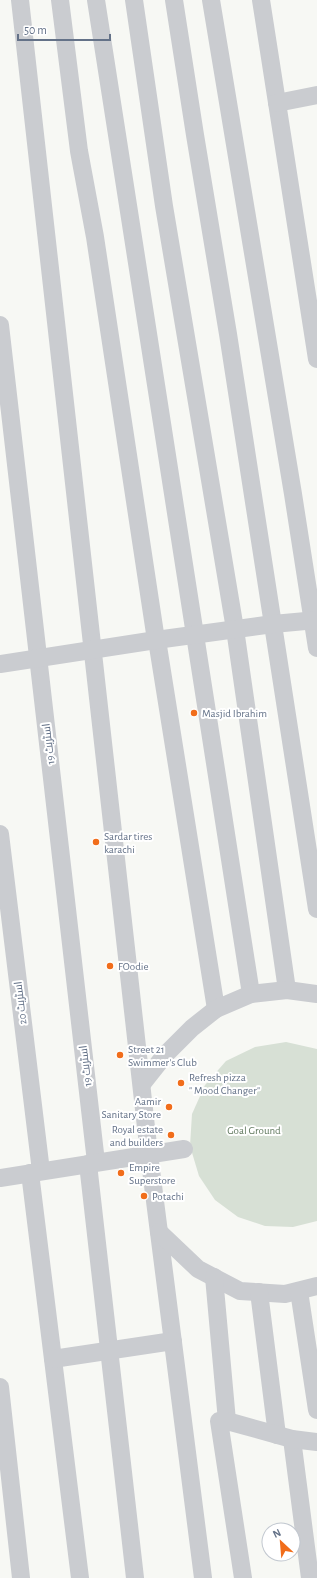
<svg xmlns="http://www.w3.org/2000/svg" width="317" height="1578" viewBox="0 0 317 1578" font-family="'Alegreya Sans',Cairo,sans-serif">
<style>
.green{fill:#d7e0d5}
.lines{fill:none;stroke-linecap:round;stroke-linejoin:round}
.minor{stroke:#caccd0;stroke-width:18}
.poi-dot{fill:#f16d1a;stroke:#fff;stroke-width:1.5}
.labels{text-anchor:middle;stroke-width:4;stroke-linejoin:round;paint-order:stroke}
.poi-label{font-size:11px;fill:#647288;stroke:#fff;text-anchor:start}
.street-label{font-size:11px;fill:#647288;stroke:#fff}
.park-label{font-size:11px;fill:#61795f;stroke:#fff}
</style>
<rect width="100%" height="100%" fill="#f7f8f4"/>
<path class="green" d="M286,1042L317,1049V1221L293,1227L265,1226L238,1217L215,1200L199,1176L190,1146L192,1114L205,1085L226,1061L255,1047Z"/>
<g class="lines">
<g class="minor">
<path d="M20,0L149,1154L203,1578"/>
<path d="M60,0L79,151L95,237L156,640"/>
<path d="M96,0C147,332 200,663 251,994"/>
<path d="M134,0L164,206L235,629L287,990"/>
<path d="M174,0L195,135L228,334L317,909"/>
<path d="M211,0L293,494L317,648"/>
<path d="M261,0L317,359"/>
<path d="M277,103L317,95"/>
<path d="M0,325L96,1162"/>
<path d="M157,640L216,1009"/>
<path d="M0,664L156,640L273,624L317,620"/>
<path d="M0,834L41,1171"/>
<path d="M142,1084L165,1055L192,1028L216,1009L251,994L287,990L317,994"/>
<path d="M88,1164L135,1578"/>
<path d="M30,1173L80,1578"/>
<path d="M0,1178L184,1149"/>
<path d="M159,1232L198,1269L240,1291L285,1294L317,1286"/>
<path d="M214,1277L227,1421"/>
<path d="M299,1291L317,1410"/>
<path d="M259,1292L277,1435"/>
<path d="M53,1359L173,1341"/>
<path d="M0,1387L21,1578"/>
<path d="M292,1439L310,1578"/>
<path d="M243,1578L219,1421H227L292,1439L317,1442"/>
</g>
</g>
<g class="poi-dot">
<circle cx="194" cy="713" r="4"/>
<circle cx="96" cy="842" r="4"/>
<circle cx="110" cy="966" r="4"/>
<circle cx="120" cy="1055" r="4"/>
<circle cx="181" cy="1083" r="4"/>
<circle cx="169" cy="1107" r="4"/>
<circle cx="171" cy="1135" r="4"/>
<circle cx="121" cy="1173" r="4"/>
<circle cx="144" cy="1196" r="4"/>
</g>
<g class="labels">
<g class="poi-label">
<text x="202" y="717">Masjid Ibrahim</text>
<text x="104" y="840">Sardar tires<tspan x="104" dy="13">karachi</tspan></text>
<text x="118" y="970">FOodie</text>
<text x="128" y="1053">Street 21<tspan x="128" dy="13">Swimmer's Club</tspan></text>
<text x="189" y="1081">Refresh pizza<tspan x="189" dy="13">" Mood Changer"</tspan></text>
<text x="161" y="1105" text-anchor="end">Aamir<tspan x="161" dy="13">Sanitary Store</tspan></text>
<text x="163" y="1133" text-anchor="end">Royal estate<tspan x="163" dy="13">and builders</tspan></text>
<text x="129" y="1171">Empire<tspan x="129" dy="13">Superstore</tspan></text>
<text x="152" y="1200">Potachi</text>
</g>
<g class="street-label">
<text transform="translate(48 744) rotate(-97)" y="4">اسٹریٹ 19</text>
<text transform="translate(20 1003) rotate(-97)" y="4">اسٹریٹ 20</text>
<text transform="translate(85 1066) rotate(-97)" y="4">اسٹریٹ 19</text>
</g>
<g class="park-label">
<text x="254" y="1134">Goal Ground</text>
</g>
</g>
<g transform="translate(281 1542) rotate(334)"><circle r="19" fill="#ffffff" stroke="#c1c7cf"/>
<path d="M0-3L7 15L0 10L-7 15Z" fill="#f16d1a"/>
<text y="-6" font-size="11" font-weight="bold" text-anchor="middle" fill="#647288">N</text>
</g>
<path d="M18 34v6h92v-6" fill="none" stroke="#647288" stroke-width="2"/>
<text x="24" y="34" font-size="12" fill="#647288" stroke="#ffffff" stroke-width="3" paint-order="stroke">50 m</text>
</svg>
